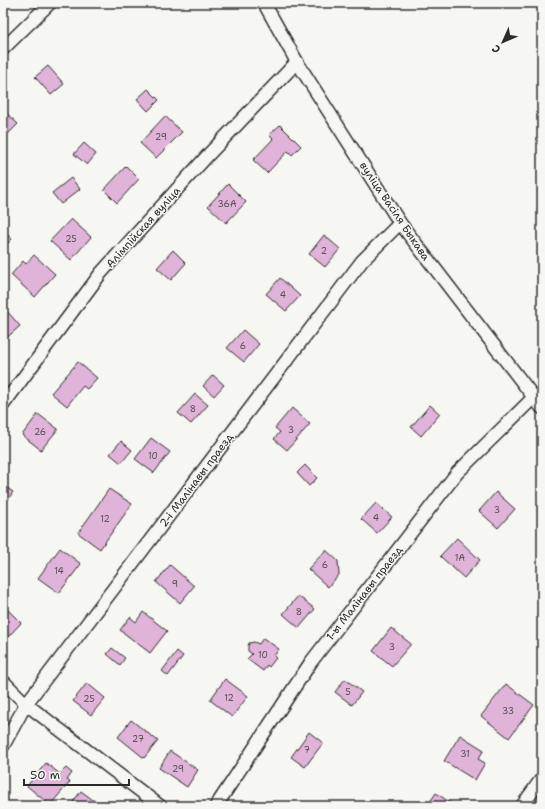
<svg xmlns="http://www.w3.org/2000/svg" width="545" height="809" viewBox="0 0 545 809" font-family="'Shantell Sans',sans-serif">
<style>
.building{fill:#e0b3d8;stroke:#2b2b2b}
.lines{fill:none;stroke-linecap:round;stroke-linejoin:round}
.minor-casing{stroke:#2b2b2b;stroke-width:15}
.minor{stroke:#f6f6f2;stroke-width:12}
.labels{text-anchor:middle;stroke-width:3;stroke-linejoin:round;paint-order:stroke}
.number-label{font-size:9px;fill:#584d56}
.street-label{font-size:11px;fill:#2b2b2b;stroke:#f6f6f2}
</style>
<rect width="100%" height="100%" fill="#f6f6f2"/>
<filter id="ink" filterUnits="userSpaceOnUse"><feTurbulence type="fractalNoise" baseFrequency=".025" numOctaves="2"/><feDisplacementMap in="SourceGraphic" scale="8" xChannelSelector="R" yChannelSelector="G"/><feConvolveMatrix kernelMatrix="1 2 1 2 8 2 1 2 1" color-interpolation-filters="sRGB"/></filter>
<g filter="url(#ink)">
<g class="building">
<path d="M48,66L64,84L51,95L35,77Z"/>
<path d="M148,89L159,100L148,111L137,99Z"/>
<path d="M3,110L18,124L3,139Z"/>
<path d="M165,116L182,132L156,158L140,143Z"/>
<path d="M280,125L301,146L292,155L288,151L267,173L253,160L273,139L269,135Z"/>
<path d="M84,143L96,154L87,165L74,154Z"/>
<path d="M126,166L139,179L117,203L104,190Z"/>
<path d="M71,178L80,189L61,204L52,193Z"/>
<path d="M228,184L246,202L226,223L208,206Z"/>
<path d="M71,219L91,237L71,260L50,241Z"/>
<path d="M3,231L12,239L3,248Z"/>
<path d="M324,235L340,249L325,267L309,254Z"/>
<path d="M173,250L186,263L171,280L157,268Z"/>
<path d="M34,255L55,274L35,297L11,275L23,261L26,264Z"/>
<path d="M280,278L300,296L286,311L266,294Z"/>
<path d="M6,310L20,326L3,341V313Z"/>
<path d="M243,330L259,344L244,362L227,348Z"/>
<path d="M78,362L97,378L87,389L83,386L67,406L51,393Z"/>
<path d="M213,375L224,385L214,396L203,386Z"/>
<path d="M195,394L208,405L191,424L178,413Z"/>
<path d="M430,405L440,414L421,436L411,427Z"/>
<path d="M292,408L310,424L287,450L274,439L280,432L275,428Z"/>
<path d="M38,414L58,429L41,450L22,435Z"/>
<path d="M151,438L170,452L154,473L135,459Z"/>
<path d="M121,441L132,450L121,463L110,454Z"/>
<path d="M305,465L317,478L309,486L297,473Z"/>
<path d="M3,485L13,492L3,507Z"/>
<path d="M109,489L132,504L100,549L78,533Z"/>
<path d="M496,492L515,509L498,528L479,511Z"/>
<path d="M376,503L392,517L377,533L361,519Z"/>
<path d="M457,538L480,560L464,578L440,556Z"/>
<path d="M60,548L81,564L59,593L38,578Z"/>
<path d="M326,550L338,561L339,575L328,587L308,569Z"/>
<path d="M170,565L194,586L180,603L156,582Z"/>
<path d="M298,596L315,609L299,628L283,614Z"/>
<path d="M3,605L21,623L8,637L3,632Z"/>
<path d="M143,612L167,631L150,653L120,630L130,617L136,622Z"/>
<path d="M391,628L411,644L392,666L373,651Z"/>
<path d="M263,638L279,649L274,656L276,658L269,667L267,665L263,671L247,659L252,654L248,651V646L249,643L254,642L259,644Z"/>
<path d="M112,648L125,658L120,665L107,654Z"/>
<path d="M177,651L183,656L168,676L162,671Z"/>
<path d="M225,679L248,696L232,717L210,700Z"/>
<path d="M345,679L362,692L352,705L335,692Z"/>
<path d="M87,683L105,698L91,715L73,701Z"/>
<path d="M506,684L534,705L509,738L481,716Z"/>
<path d="M131,720L158,741L144,758L118,737Z"/>
<path d="M309,732L323,743L305,767L291,757Z"/>
<path d="M460,735L484,750L478,759L485,763L475,780L444,761Z"/>
<path d="M170,751L198,770L187,787L159,768Z"/>
<path d="M46,763L60,774L66,768L72,773L67,780L70,782L50,805L27,786Z"/>
<path d="M81,791L101,806H70Z"/>
<path d="M436,793L455,806H427Z"/>
</g>
<g class="lines">
<g class="minor-casing">
<g id="minor">
<path d="M264,3L297,62L400,223L542,408"/>
<path d="M3,49L50,3"/>
<path d="M3,405L101,273L209,154L297,62"/>
<path d="M3,681L26,704L160,806"/>
<path d="M3,746L26,704L362,261L400,223"/>
<path d="M216,806L311,662L457,473L533,398"/>
<path d="M522,806L542,778"/>
</g>
</g>
<use href="#minor" class="minor"/>
</g>
</g>
<g class="labels">
<g class="number-label">
<text x="161" y="140">29</text>
<text x="227" y="207">36А</text>
<text x="71" y="242">25</text>
<text x="324" y="254">2</text>
<text x="283" y="298">4</text>
<text x="243" y="349">6</text>
<text x="193" y="412">8</text>
<text x="291" y="433">3</text>
<text x="40" y="435">26</text>
<text x="153" y="459">10</text>
<text x="497" y="513">3</text>
<text x="376" y="521">4</text>
<text x="105" y="522">12</text>
<text x="460" y="561">1А</text>
<text x="325" y="568">6</text>
<text x="59" y="574">14</text>
<text x="175" y="587">9</text>
<text x="299" y="615">8</text>
<text x="392" y="650">3</text>
<text x="263" y="658">10</text>
<text x="348" y="695">5</text>
<text x="229" y="701">12</text>
<text x="89" y="702">25</text>
<text x="508" y="714">33</text>
<text x="138" y="742">27</text>
<text x="307" y="753">7</text>
<text x="465" y="757">31</text>
<text x="178" y="772">29</text>
</g>
<g class="street-label">
<text transform="translate(395 211) rotate(56)" y="4">вуліца Васіля Быкава</text>
<text transform="translate(143 227) rotate(-48)" y="4">Алімпійская вуліца</text>
<text transform="translate(196 480) rotate(-53)" y="4">2-і Малінавы праезд</text>
<text transform="translate(364 593) rotate(-52)" y="4">1-ы Малінавы праезд</text>
</g>
</g>
<rect width="545" height="809" fill="none" stroke="#f6f6f2" stroke-width="16"/>
<rect x="8" y="8" width="529" height="793" fill="none" stroke="#2b2b2b" stroke-width="1.5" filter="url(#ink)"/>
<g transform="translate(503 42) rotate(225)" stroke="#f6f6f2" stroke-width="3" paint-order="stroke">
<path d="M0-3L7 15L0 10L-7 15Z" fill="#2b2b2b"/>
<text y="-6" font-size="11" font-weight="bold" text-anchor="middle" fill="#2b2b2b">С</text>
</g>
<path d="M24 779v6h105v-6" fill="none" stroke="#2b2b2b" stroke-width="2"/>
<text x="30" y="779" font-size="12" fill="#2b2b2b" stroke="#f6f6f2" stroke-width="3" paint-order="stroke">50 m</text>
</svg>
